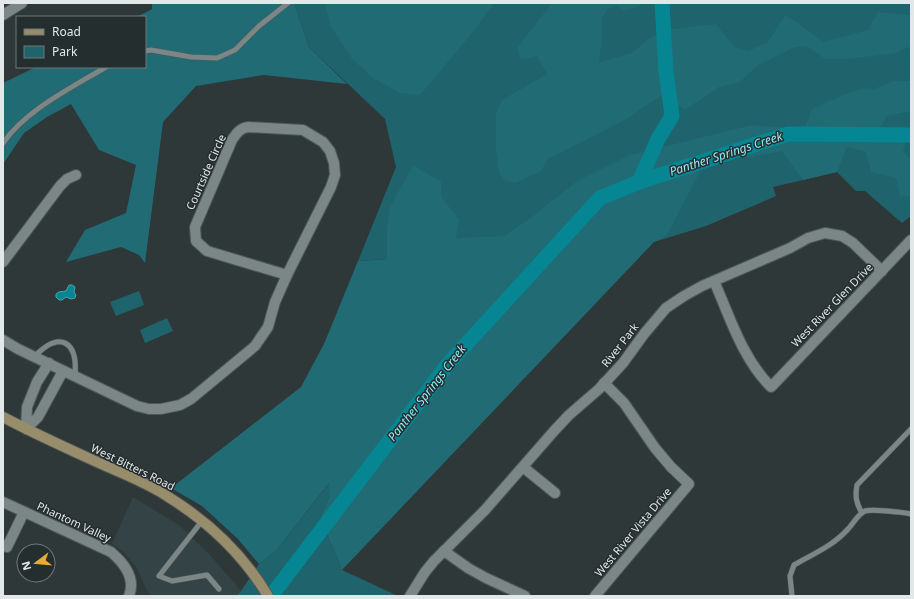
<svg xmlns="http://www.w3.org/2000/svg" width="914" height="599" viewBox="0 0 914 599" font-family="'Noto Sans',sans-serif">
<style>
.built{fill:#334346}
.green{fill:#1f636c}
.forest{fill:#216b74}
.water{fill:#068592;stroke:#48a3ac}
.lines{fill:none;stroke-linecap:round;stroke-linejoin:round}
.river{stroke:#068592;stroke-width:15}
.service-casing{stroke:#4f5758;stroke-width:6}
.minor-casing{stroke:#4f5758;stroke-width:12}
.secondary-casing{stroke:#4f5758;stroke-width:12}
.service{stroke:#7b8687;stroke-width:5}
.minor{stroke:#7b8687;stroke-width:10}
.secondary{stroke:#988d6a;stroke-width:10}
.labels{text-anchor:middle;stroke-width:3;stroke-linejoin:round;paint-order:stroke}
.street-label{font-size:11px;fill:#e2e8e8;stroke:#252e2f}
.water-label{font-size:12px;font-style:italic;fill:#8eebf7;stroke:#252e2f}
</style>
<rect width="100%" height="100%" fill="#2f3839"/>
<path class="built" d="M133,497L179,525L211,556L241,591L236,596H151L147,591L137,568L124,552L112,544Z"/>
<g class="green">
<path d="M294,3H911V216L902,223L865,191H856L837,172L773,187L776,196L706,226L654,242L473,269L387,228V259L358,261L396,167L385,119L309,47Z"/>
<path d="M139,291L144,305L116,316L110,302Z"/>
<path d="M167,318L173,331L145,343L140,330Z"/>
<path d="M330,482V495L320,518L342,570L398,596H236L241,591L259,564L276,551Z"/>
</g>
<g class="forest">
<path d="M152,3H294L309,47L347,84L264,75L196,86L163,122L145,263L139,255L121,247L66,262L85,230L126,213L136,165L99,150L71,104L47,117L24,133L3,164V83L36,67H145V17H137L152,9Z"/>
<path d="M325,3H494L473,32L420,95L400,93L373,78L352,59L330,25Z"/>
<path d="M552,3H646L625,11L616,6L607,9L602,19V39L599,62L632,53L648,39L671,29L716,24L734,47L748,51L768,42L785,15L797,22L823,42L868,30L878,12L911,15V46L897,53L848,59H825L813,50L805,46L793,48L757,66L740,82L719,87L685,110L662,95L625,120L548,159L541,171L515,183L504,180L499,172L496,149V114L502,100L547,74L537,56L521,60L517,48Z"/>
<path d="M893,81H911V111L887,116L879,130V138L907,139L903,151L911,161V196L900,197L896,178L871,172L866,152L847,147L837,172L803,180L782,151L752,157H710L703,166L667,235L654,242L342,570L320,518L330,495L329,483L276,551L259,564L238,539L202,506L171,488L301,387L324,344L358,261L387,259V228L390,207L413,165L441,182V196L459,220L456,238L504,236L532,217L577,181L630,155L752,125L789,128L806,125L812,109L848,93L864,88L874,89Z"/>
</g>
<path class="water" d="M69,285H72L75,287L74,292L76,295L75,298L71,299L66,297L62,300H59L56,297V294L59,292L66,291Z"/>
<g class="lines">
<g class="river">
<path d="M639,182L658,139L672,116L666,72L662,3"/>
<path d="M271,596L448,364L600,198L639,182L788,134L911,135"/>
</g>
<g class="service-casing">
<g id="service">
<path d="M145,51L151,50L191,57L217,58L235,50L259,26L288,3"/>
<path d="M3,143C26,110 71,88 106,67"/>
<path d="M34,357C60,330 78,341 75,376"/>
<path d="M862,513C856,503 855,496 857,485L911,429"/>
<path d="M202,521L159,576L172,581L207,575L219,589"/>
<path d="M792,596L790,576L794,565C813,554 833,546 848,529C853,524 858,514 865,511C872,509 902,512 911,514"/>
</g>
</g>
<g class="minor-casing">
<g id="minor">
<path d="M3,15L22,3"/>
<path d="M248,127L303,130L323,142L330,151L334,163L335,175L331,187L287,275L207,251L196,241L195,227L232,140C236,134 240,128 248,127Z"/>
<path d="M3,262L60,186L67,179L76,175"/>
<path d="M714,281C730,317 742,358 771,387L911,240"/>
<path d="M3,340L18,349L137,406L149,409H161L180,405L191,399L255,346L268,327L275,302L287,275"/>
<path d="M49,363L37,382L27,407L26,429L38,417L63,371"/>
<path d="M523,467L555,493"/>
<path d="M3,502L111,552C124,563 136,578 129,596"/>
<path d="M7,547L24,512"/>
<path d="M444,551L468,568L486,578L525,596"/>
<path d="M410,596L425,572L434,561L485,510L554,431L569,415L599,389L623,363L644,334L666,308L684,296L702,286L790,248L808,238L825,233L842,236L853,243L882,271"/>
<path d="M595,596L689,484L671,467L655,448L624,403L604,383"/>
</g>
</g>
<g class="secondary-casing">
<path id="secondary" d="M3,417C37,435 73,451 108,467C129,476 151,485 170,498C210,523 244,556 268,596"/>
</g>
<use href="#service" class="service"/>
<use href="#minor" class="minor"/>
<use href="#secondary" class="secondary"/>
</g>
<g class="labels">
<g class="street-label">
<text transform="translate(206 172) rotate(-66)" y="4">Courtside Circle</text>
<text transform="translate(832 305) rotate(-46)" y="4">West River Glen Drive</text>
<text transform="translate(620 345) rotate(-52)" y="4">River Park</text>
<text transform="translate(133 467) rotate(26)" y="4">West Bitters Road</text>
<text transform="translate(74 522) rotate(25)" y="4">Phantom Valley</text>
<text transform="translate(633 532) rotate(-50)" y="4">West River Vista Drive</text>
</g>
<g class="water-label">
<text transform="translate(726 154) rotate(-18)" y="4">Panther Springs Creek</text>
<text transform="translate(427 393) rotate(-52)" y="4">Panther Springs Creek</text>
</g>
</g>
<rect width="914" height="599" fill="none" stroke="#e2e8e8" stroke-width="8"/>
<rect x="16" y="16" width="130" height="52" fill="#252e2f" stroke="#717879"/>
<rect x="24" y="29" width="20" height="6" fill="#988d6a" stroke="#717879"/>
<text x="52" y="36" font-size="12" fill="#e2e8e8">Road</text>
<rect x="24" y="46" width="20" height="12" fill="#1f636c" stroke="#717879"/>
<text x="52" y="56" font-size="12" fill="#e2e8e8">Park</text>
<g transform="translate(36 563) rotate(254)"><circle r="19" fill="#252e2f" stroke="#717879"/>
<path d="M0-3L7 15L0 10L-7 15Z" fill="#e9ab38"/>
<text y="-6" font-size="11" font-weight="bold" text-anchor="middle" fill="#e2e8e8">N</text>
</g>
</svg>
